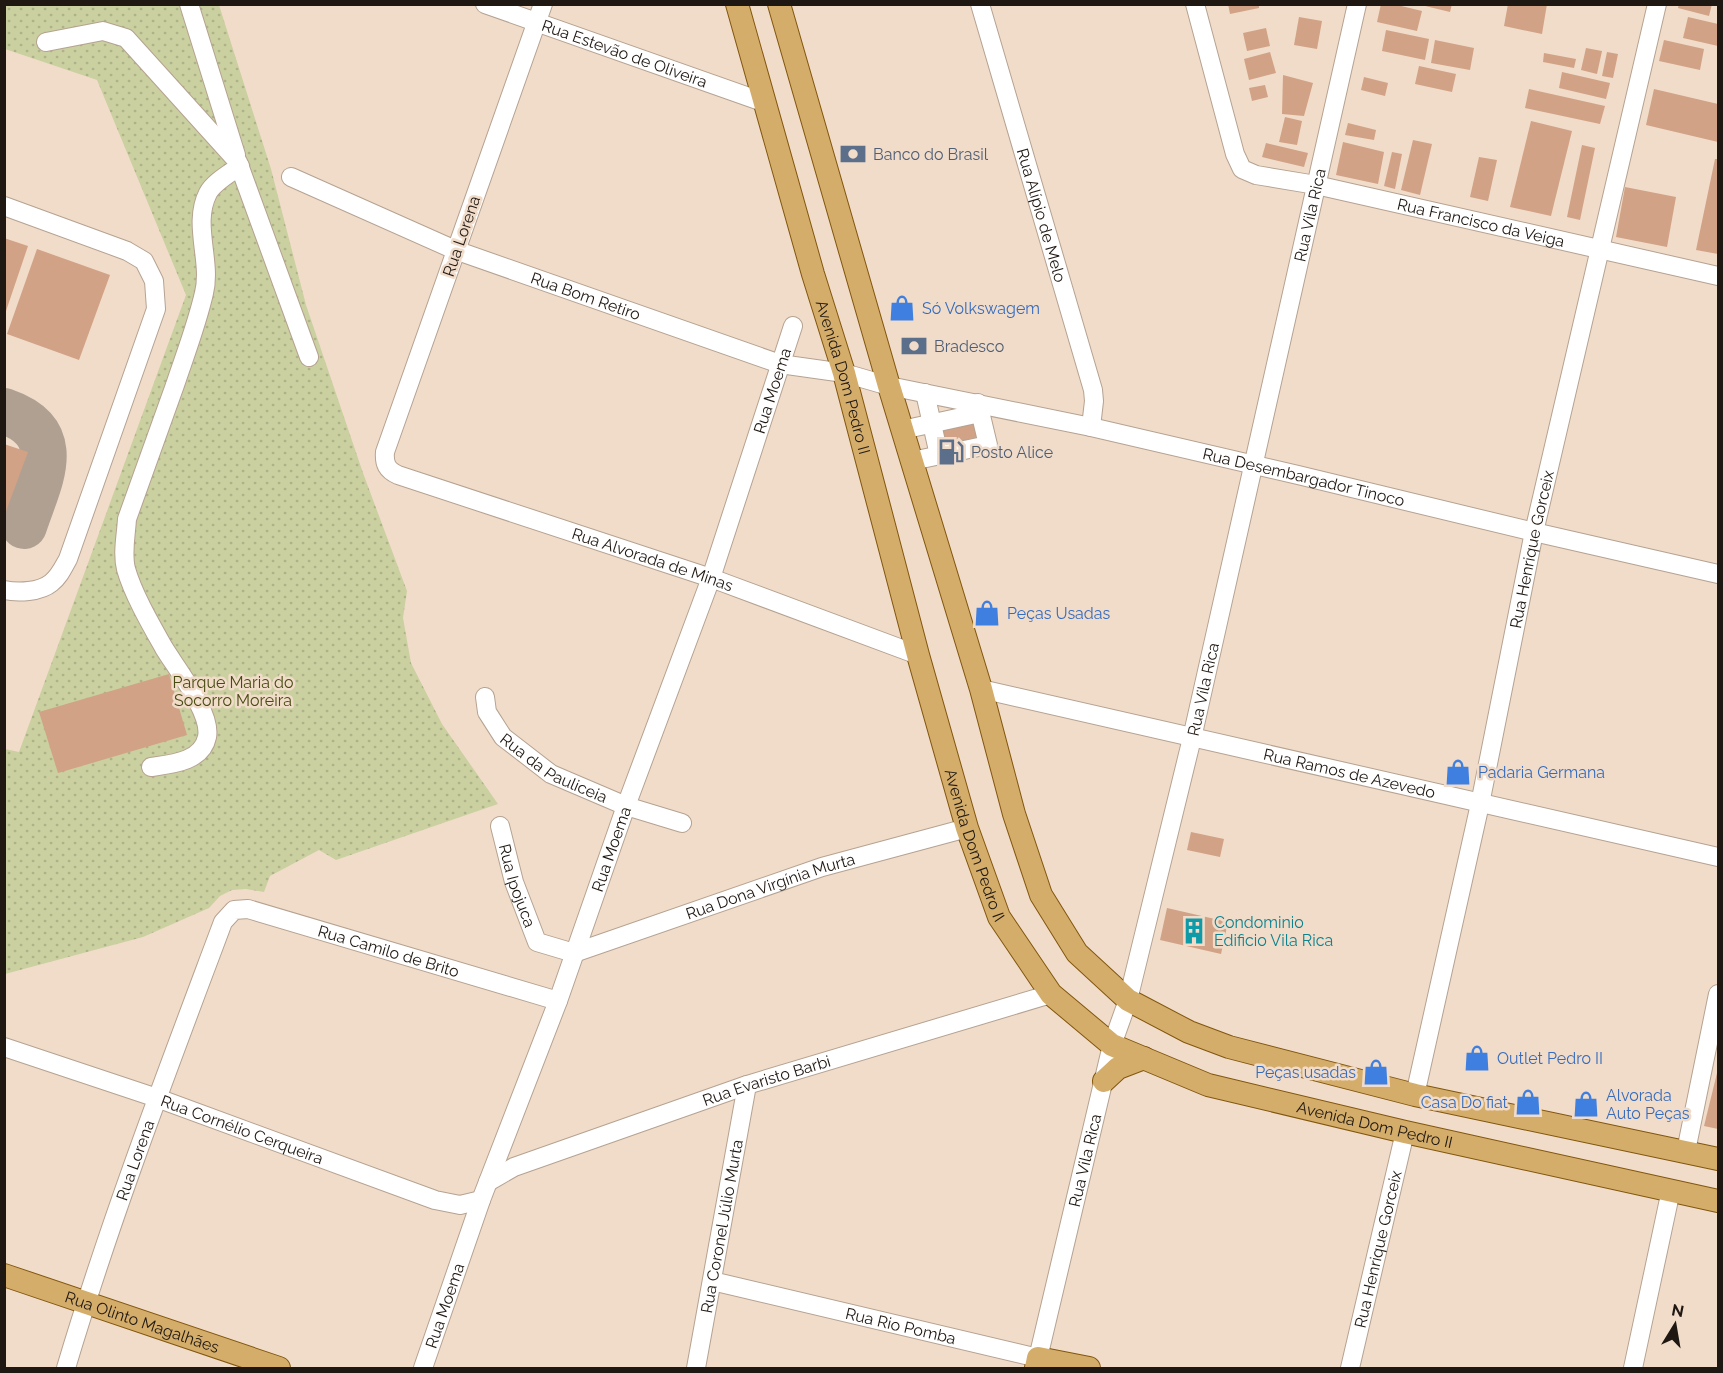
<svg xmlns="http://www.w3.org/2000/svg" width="1723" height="1373" viewBox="0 0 1723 1373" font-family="Raleway,sans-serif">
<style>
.grass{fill:url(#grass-dots)}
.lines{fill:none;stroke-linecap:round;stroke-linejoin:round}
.taxiway{stroke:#b0a092;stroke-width:46}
.building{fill:#d1a285}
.minor-casing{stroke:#b5a291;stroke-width:20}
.major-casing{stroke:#82560c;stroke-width:24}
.minor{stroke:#fff;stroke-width:18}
.major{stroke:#d4ad6b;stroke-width:22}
.labels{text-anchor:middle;stroke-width:5;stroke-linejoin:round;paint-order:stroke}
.street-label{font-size:16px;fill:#1f1812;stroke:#f1dcca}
.service-label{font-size:16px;fill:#4e5e75;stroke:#f1dcca;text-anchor:start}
.shop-label{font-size:16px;fill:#366cbe;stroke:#f1dcca;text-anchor:start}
.park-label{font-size:16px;fill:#484c12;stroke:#f1dcca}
.culture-label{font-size:16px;fill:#0d838f;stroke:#f1dcca;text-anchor:start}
</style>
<defs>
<pattern id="grass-dots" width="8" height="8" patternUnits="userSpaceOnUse" patternTransform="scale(1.5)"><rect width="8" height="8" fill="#cad09f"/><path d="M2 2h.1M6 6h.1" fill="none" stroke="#adb288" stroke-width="1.8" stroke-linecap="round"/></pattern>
</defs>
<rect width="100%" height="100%" fill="#f1dcca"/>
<path class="grass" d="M5,5H219L271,169L306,305L363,473L407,591L403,618L411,663L442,724L498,804L336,860L319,850L270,876L264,892L246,889L232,890L220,896L209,908L143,937L5,974V749L19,752L186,295L97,80L5,49Z"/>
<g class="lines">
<path class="taxiway" d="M4,411C68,433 39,480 24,526"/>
</g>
<g class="building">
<path d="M1228,4H1259V8L1230,14Z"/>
<path d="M1381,4H1393L1422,11L1417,31L1377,22Z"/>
<path d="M1417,4H1452L1450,12Z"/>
<path d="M1508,4H1547L1542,34L1504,26Z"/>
<path d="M1679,4H1712L1709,16L1678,8Z"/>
<path d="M1299,17L1322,21L1317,49L1294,45Z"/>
<path d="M1688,17L1718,24V46L1683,38Z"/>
<path d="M1266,28L1270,46L1247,51L1243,33Z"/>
<path d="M1386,30L1429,39L1425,60L1382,51Z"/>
<path d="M1435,40L1474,48L1470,70L1431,63Z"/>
<path d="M1664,40L1704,49L1700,70L1659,61Z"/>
<path d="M1586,48L1602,51L1597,74L1581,70Z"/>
<path d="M1270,52L1276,73L1249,80L1244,59Z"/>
<path d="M1607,52L1618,54L1613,78L1602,76Z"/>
<path d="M1544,53L1576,59L1574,68L1543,62Z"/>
<path d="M1419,66L1456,74L1452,92L1415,84Z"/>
<path d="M1562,72L1610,83L1606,99L1559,88Z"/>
<path d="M1283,75L1313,83L1304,116L1282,114Z"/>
<path d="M1364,77L1388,83L1385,96L1361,90Z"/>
<path d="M1265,85L1268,97L1252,101L1249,88Z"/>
<path d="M1529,89L1605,106L1600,124L1525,108Z"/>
<path d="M1654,89L1718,104V142L1646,125Z"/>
<path d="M1285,117L1302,121L1297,145L1279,142Z"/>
<path d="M1531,121L1572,131L1551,216L1510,207Z"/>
<path d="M1348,123L1376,130L1374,140L1345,135Z"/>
<path d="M1413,140L1432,144L1420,195L1401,190Z"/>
<path d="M1343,142L1384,152L1378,184L1336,175Z"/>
<path d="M1266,143L1308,153L1304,167L1262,157Z"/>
<path d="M1582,145L1595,148L1580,220L1567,217Z"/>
<path d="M1392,152L1402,154L1395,189L1384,186Z"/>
<path d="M1479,157L1497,160L1488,201L1470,197Z"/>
<path d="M1715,159H1718V254L1696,250Z"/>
<path d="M1625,187L1676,197L1667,247L1616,237Z"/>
<path d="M4,238L28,246L5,314H4Z"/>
<path d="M37,249L110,275L79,360L7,334Z"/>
<path d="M974,420L979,437L940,446L936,428Z"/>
<path d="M4,444L28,452L5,514H4Z"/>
<path d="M169,674L187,735L58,773L39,712Z"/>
<path d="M1191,832L1224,839L1220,857L1187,850Z"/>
<path d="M1167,908L1228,922L1221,954L1160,940Z"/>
<path d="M1718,1069V1129L1704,1126Z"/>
</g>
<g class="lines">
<g class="minor-casing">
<g id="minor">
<path d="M189,4L236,155"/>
<path id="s1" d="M485,4L763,102"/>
<path id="s2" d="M543,4L385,452C384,464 387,470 398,475L711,578L918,655"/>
<path id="s3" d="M980,4L1093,390L1094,401L1091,427"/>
<path id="s4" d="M1195,4L1235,154L1242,169L1256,175L1316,185L1718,276"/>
<path d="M46,42L103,31L126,38L238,162L309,357"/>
<path id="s5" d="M291,177L455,250L780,364L844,373L889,386L1091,427L1298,475L1534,532L1718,574"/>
<path d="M4,206L127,251L144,261L154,281L156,309L68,559C63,568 59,577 51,583C40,592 18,593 4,590"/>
<path d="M925,393L939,455"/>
<path d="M902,430L980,413"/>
<path d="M912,461L988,445L978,403"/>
<path id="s6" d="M981,689L1718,857"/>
<path id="s7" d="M485,697L487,712L503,737L551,774L626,806L682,823"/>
<path d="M151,767C171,764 202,762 207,737C212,713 176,668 164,648C151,625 133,594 126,569C122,553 126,536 127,519C143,475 159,430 175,385C185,355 197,324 204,293C212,261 192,224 208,193C214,182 229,174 240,166"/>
<path id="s8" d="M500,826L514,882L537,942L574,953L822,867L967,828"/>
<path id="s9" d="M4,1047L157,1098L435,1200L460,1205L481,1200"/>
<path id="s10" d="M1415,1095L1480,804L1534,532L1657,4"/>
<path d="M1686,1151L1718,994"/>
<path id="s11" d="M488,1182L514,1167L747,1085L1051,994"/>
<path id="s12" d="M712,1281L1038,1358L1112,1045L1128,1000L1192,738L1357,4"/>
<path id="s13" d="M66,1368C111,1217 168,1069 223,922L234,910L248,909L558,1001"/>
<path id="s14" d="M423,1368L481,1200L558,1001L626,806L711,578L793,326"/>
<path id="s15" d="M696,1368L747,1085"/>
<path id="s16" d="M1350,1368L1405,1132"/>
<path d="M1633,1368L1671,1190"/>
</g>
</g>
<g class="major-casing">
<g id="major">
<path id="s17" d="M737,4L813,274L844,373L918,655L967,828L999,917L1051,994L1112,1045L1208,1085L1405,1132L1718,1201"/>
<path d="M779,4L889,386L981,689L1014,814L1041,895L1077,953L1128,1000L1189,1032L1229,1047L1415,1095L1718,1159"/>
<path d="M1104,1081L1118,1068L1144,1058"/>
<path id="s18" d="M4,1275L279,1368"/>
<path d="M1036,1368L1038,1358L1089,1368"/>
</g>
</g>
<use href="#minor" class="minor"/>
<use href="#major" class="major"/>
</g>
<defs>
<g id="bank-bare" transform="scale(2.07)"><path d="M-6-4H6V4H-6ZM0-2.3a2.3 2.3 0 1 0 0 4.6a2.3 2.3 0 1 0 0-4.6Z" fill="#5c6f8a" stroke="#f1dcca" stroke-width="2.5" paint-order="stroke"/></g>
<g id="shop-bare" transform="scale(2.07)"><path d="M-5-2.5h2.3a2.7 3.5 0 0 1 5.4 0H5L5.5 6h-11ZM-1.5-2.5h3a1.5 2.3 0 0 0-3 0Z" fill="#3f7fe0" stroke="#f1dcca" stroke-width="2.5" paint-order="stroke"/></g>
<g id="fuel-bare" transform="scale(2.07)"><path d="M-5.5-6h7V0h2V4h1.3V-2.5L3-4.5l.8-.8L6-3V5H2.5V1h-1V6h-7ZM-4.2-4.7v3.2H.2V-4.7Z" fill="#5c6f8a" stroke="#f1dcca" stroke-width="2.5" paint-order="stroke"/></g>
<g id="building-bare" transform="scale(2.07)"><path d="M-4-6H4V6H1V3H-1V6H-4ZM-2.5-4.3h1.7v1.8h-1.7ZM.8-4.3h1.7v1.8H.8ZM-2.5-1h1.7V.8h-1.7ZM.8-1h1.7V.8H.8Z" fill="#0f9aa8" stroke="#f1dcca" stroke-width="2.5" paint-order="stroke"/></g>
</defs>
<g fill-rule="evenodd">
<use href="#bank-bare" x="853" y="154"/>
<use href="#shop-bare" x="902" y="308"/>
<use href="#bank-bare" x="914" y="346"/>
<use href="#fuel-bare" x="951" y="452"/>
<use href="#shop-bare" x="987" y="613"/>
<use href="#shop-bare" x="1458" y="772"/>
<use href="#building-bare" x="1194" y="931"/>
<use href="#shop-bare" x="1477" y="1058"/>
<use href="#shop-bare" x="1376" y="1072"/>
<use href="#shop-bare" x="1528" y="1102"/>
<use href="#shop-bare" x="1586" y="1104"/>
</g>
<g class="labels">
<g class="street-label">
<text dy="6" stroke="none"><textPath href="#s1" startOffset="148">Rua Estevão de Oliveira</textPath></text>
<text dy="6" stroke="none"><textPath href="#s12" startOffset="1510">Rua Vila Rica</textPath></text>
<text dy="6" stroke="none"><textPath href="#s3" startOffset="220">Rua Alípio de Melo</textPath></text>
<text dy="6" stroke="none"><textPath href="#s4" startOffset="417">Rua Francisco da Veiga</textPath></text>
<text transform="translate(461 236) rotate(-71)" y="6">Rua Lorena</text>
<text dy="6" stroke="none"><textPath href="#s5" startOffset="318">Rua Bom Retiro</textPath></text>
<text dy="6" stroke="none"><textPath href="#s17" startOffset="388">Avenida Dom Pedro II</textPath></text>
<text dy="6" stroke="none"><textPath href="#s14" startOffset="1038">Rua Moema</textPath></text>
<text dy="6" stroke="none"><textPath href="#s5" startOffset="1060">Rua Desembargador Tinoco</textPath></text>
<text dy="6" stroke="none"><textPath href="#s10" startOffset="558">Rua Henrique Gorceix</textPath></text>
<text dy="6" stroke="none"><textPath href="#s2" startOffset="772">Rua Alvorada de Minas</textPath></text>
<text dy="6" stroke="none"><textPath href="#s12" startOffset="1024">Rua Vila Rica</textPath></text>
<text dy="6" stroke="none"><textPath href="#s7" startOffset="105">Rua da Pauliceia</textPath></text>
<text dy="6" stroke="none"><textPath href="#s6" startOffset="378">Rua Ramos de Azevedo</textPath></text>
<text dy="6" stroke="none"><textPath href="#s17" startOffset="874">Avenida Dom Pedro II</textPath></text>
<text dy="6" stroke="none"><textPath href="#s14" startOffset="552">Rua Moema</textPath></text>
<text dy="6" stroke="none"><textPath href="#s8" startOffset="62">Rua Ipojuca</textPath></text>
<text dy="6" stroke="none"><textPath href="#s8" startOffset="368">Rua Dona Virgínia Murta</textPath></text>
<text dy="6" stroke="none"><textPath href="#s13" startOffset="650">Rua Camilo de Brito</textPath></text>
<text dy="6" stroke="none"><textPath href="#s11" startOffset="297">Rua Evaristo Barbi</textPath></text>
<text dy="6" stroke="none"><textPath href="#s17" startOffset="1398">Avenida Dom Pedro II</textPath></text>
<text dy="6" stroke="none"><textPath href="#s9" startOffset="252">Rua Cornélio Cerqueira</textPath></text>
<text dy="6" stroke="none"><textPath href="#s12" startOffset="538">Rua Vila Rica</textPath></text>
<text dy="6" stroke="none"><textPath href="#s13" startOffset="219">Rua Lorena</textPath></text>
<text dy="6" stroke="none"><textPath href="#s15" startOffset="144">Rua Coronel Júlio Murta</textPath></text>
<text dy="6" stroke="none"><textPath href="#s16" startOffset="122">Rua Henrique Gorceix</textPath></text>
<text dy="6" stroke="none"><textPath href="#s14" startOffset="66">Rua Moema</textPath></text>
<text dy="6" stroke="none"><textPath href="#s18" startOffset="146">Rua Olinto Magalhães</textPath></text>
<text dy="6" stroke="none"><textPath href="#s12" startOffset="194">Rua Rio Pomba</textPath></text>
</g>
<g class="service-label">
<text x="873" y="160">Banco do Brasil</text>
<text x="934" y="352">Bradesco</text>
<text x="971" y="458">Posto Alice</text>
</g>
<g class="shop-label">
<text x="922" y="314">Só Volkswagem</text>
<text x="1007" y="619">Peças Usadas</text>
<text x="1478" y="778">Padaria Germana</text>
<text x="1497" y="1064">Outlet Pedro II</text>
<text x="1356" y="1078" text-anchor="end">Peças usadas</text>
<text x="1606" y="1101">Alvorada<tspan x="1606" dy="18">Auto Peças</tspan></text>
<text x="1508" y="1108" text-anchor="end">Casa Do fiat</text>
</g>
<g class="park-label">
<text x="233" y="688">Parque Maria do<tspan x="233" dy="18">Socorro Moreira</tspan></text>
</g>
<g class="culture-label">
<text x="1214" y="928">Condominio<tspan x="1214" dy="18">Edificio Vila Rica</tspan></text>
</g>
</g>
<rect width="1723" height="1373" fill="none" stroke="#1f1812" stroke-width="12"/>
<g transform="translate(1675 1325) rotate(11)" stroke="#f1dcca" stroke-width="4.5" paint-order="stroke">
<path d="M0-4.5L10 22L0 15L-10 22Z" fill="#1f1812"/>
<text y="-9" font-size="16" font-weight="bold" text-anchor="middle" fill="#1f1812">N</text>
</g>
</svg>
